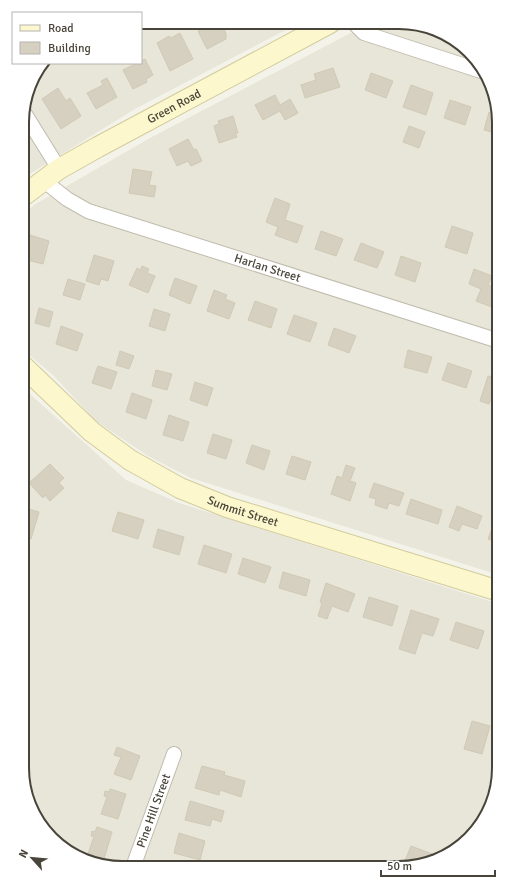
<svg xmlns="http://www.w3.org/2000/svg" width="521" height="890" viewBox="0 0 521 890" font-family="Signika,sans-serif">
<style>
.residential{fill:#e8e5d9}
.building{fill:#d6d0c0;stroke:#d0c9b4}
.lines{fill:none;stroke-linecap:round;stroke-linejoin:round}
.street-casing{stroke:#c0bcad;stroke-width:16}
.secondary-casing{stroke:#d2cb9c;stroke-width:22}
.street{stroke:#fff;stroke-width:14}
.secondary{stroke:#fcf7cd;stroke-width:20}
.labels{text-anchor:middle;stroke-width:3;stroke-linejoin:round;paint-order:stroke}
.street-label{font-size:12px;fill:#484439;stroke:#fff}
.rim{fill:none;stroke:#484439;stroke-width:2}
</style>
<rect width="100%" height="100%" fill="#f4f3ea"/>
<g class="residential">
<path d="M141,22L299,23L135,109L23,178V109L32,77L43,63H141Z"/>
<path d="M368,24H419L465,47L494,89L499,122V575L191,478L148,456L96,421L52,374L23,350V215L34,205L150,138Z"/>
<path d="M22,387L126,480L179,503L499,604V775L478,829L432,863L108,867L61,847L27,801L22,768Z"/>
</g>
<g class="building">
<path d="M214,23H222L226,34V39L207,49L198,31Z"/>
<path d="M243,23H258L246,29Z"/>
<path d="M180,33L193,59L170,71L157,43L169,36L171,38Z"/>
<path d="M145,59L153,75L146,79L147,82L133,89L123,70L137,63H141V61Z"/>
<path d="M333,68L340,87L305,98L301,85L316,80L314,74Z"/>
<path d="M371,73L393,81L386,98L365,90Z"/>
<path d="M107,78L117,97L96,109L87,93L103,85L101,81Z"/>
<path d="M411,85L433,93L426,115L403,107Z"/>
<path d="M58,88L66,101L70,98L81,116L61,129L42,99Z"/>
<path d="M275,95L280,105L290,99L298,113L285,120L280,111L263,120L255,105Z"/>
<path d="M450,100L471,107L465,125L444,118Z"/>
<path d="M489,112L498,115L499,134L484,130Z"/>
<path d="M233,116L238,133H235L237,137L219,143L214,126L219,124L218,121Z"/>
<path d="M409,126L425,132L419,148L403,142Z"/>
<path d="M188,139L194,150L196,149L202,161L191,166L188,161L177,166L169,149Z"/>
<path d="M133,169L152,172L149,185L156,186L154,197L129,193Z"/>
<path d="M275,198L290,204L285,220L303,226L297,243L275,235L278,227L266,222Z"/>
<path d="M452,226L473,233L467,254L445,247Z"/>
<path d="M321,231L343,239L336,256L315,249Z"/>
<path d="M30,235L49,241L43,264L27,260L30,252L26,250Z"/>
<path d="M361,243L384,252L377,268L354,260Z"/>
<path d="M94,255L114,261L108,281L101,279L99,285L86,281Z"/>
<path d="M401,256L421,263L415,282L395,275Z"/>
<path d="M142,266L149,269L147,273L155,276L148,293L129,285L137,268L140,270Z"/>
<path d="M474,269L492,276L488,285L499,290V305L497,309L476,301L481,289L469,284Z"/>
<path d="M175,278L197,286L190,304L169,295Z"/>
<path d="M68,279L85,284L80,300L63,295Z"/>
<path d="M214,290L227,295L225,299L235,303L229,319L207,311Z"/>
<path d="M255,301L277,309L271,328L248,320Z"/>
<path d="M39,308L53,312L49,327L35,323Z"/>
<path d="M154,309L170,314L165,331L149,326Z"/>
<path d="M294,315L317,323L310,342L287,334Z"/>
<path d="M61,326L83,334L77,351L56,344Z"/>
<path d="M334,328L356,336L349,353L328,345Z"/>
<path d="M408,350L432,357L427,373L404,367Z"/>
<path d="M120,351L134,356L129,369L116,365Z"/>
<path d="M448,363L472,371L466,388L442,380Z"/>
<path d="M98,366L117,372L111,389L92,383Z"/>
<path d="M156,370L172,374L167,390L152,386Z"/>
<path d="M488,376L499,379V408L492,406L494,400L491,398L489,404L480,401Z"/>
<path d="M195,382L213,388L207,406L190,400Z"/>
<path d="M132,393L152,400L146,419L126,412Z"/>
<path d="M169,415L189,422L183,441L163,435Z"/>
<path d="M213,434L232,440L226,459L207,453Z"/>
<path d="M252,445L270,451L264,470L246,463Z"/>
<path d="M292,456L311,462L305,480L286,474Z"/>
<path d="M50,464L64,478L59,483L64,488L50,501L45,495L43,498L29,483Z"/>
<path d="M346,465L355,468L350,481L356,483L350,501L331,494L337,476L342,478Z"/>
<path d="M374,483L404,493L399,506L389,503L387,509L375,505L376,499L369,497Z"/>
<path d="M411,499L442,510L438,524L406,514Z"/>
<path d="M457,506L482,516L477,529L462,524L459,531L449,527Z"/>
<path d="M22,507L39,512L31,539L22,536Z"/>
<path d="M118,512L144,520L138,539L112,531Z"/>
<path d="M497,515L499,516V543L488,539Z"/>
<path d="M158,529L184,537L179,555L153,547Z"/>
<path d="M204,545L232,554L226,573L198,564Z"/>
<path d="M243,558L271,567L265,583L238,574Z"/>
<path d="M283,572L310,580L306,596L279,588Z"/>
<path d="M326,583L355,594L348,612L332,606L327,619L318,616L322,603L320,602Z"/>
<path d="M369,597L398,606L392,626L363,617Z"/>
<path d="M411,610L439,619L433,636L422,633L415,654L399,649Z"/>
<path d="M456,622L484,631L478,649L450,640Z"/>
<path d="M499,642V658L495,656Z"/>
<path d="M472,721L490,726L482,754L464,749Z"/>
<path d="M117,747L140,756L131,780L114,774L121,757L114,755Z"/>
<path d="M202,766L225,772L224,775L245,781L241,797L220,790L219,795L195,788Z"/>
<path d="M110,789L126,794L118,819L101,814L107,797L104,796L105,791L109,792Z"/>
<path d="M190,801L224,811L221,822L212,819L210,826L185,820Z"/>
<path d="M97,827L112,832L104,859L88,854L94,836H91L92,831L95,832Z"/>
<path d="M179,833L205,841L200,860L174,853Z"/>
<path d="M411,846L440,857L432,863H404Z"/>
</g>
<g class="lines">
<g class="street-casing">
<g id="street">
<path d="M354,23L364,33L481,71"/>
<path d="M23,111L59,169"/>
<path id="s1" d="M43,180L67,199L88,211L499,341"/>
<path id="s2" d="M133,867L174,754"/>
</g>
</g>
<g class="secondary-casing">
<g id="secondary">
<path id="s3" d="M23,196L59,169L98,147L330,23"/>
<path id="s4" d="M23,366L92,432L130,460L180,488L227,507L499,591"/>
</g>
</g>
<use href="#street" class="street"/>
<use href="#secondary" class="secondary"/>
</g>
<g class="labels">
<g class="street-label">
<text dy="4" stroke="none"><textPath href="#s3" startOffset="176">Green Road</textPath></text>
<text dy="4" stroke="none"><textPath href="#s1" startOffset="243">Harlan Street</textPath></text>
<text dy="4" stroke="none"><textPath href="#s4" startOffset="267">Summit Street</textPath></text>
<text dy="4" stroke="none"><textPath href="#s2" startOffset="60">Pine Hill Street</textPath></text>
</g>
</g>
<path d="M0 0H521V890H0ZM122 29H399A93 93 0 0 1 492 122V768A93 93 0 0 1 399 861H122A93 93 0 0 1 29 768V122A93 93 0 0 1 122 29Z" fill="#fff" fill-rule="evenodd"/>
<path class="rim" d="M122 29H399A93 93 0 0 1 492 122V768A93 93 0 0 1 399 861H122A93 93 0 0 1 29 768V122A93 93 0 0 1 122 29Z"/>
<rect x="12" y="12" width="130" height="52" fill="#ffffff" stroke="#b6b4b0"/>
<rect x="20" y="25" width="20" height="6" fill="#fcf7cd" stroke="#b6b4b0"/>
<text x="48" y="32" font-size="12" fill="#484439">Road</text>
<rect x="20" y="42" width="20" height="12" fill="#d6d0c0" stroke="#b6b4b0"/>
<text x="48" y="52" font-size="12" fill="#484439">Building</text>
<g transform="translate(32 858) rotate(297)" stroke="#ffffff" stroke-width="3" paint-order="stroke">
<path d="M0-3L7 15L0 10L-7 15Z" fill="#484439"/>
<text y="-6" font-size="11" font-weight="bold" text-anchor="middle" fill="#484439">N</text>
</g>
<path d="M381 870v6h114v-6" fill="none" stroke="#484439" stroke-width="2"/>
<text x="387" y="870" font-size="12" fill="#484439" stroke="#ffffff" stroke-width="3" paint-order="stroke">50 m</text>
</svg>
